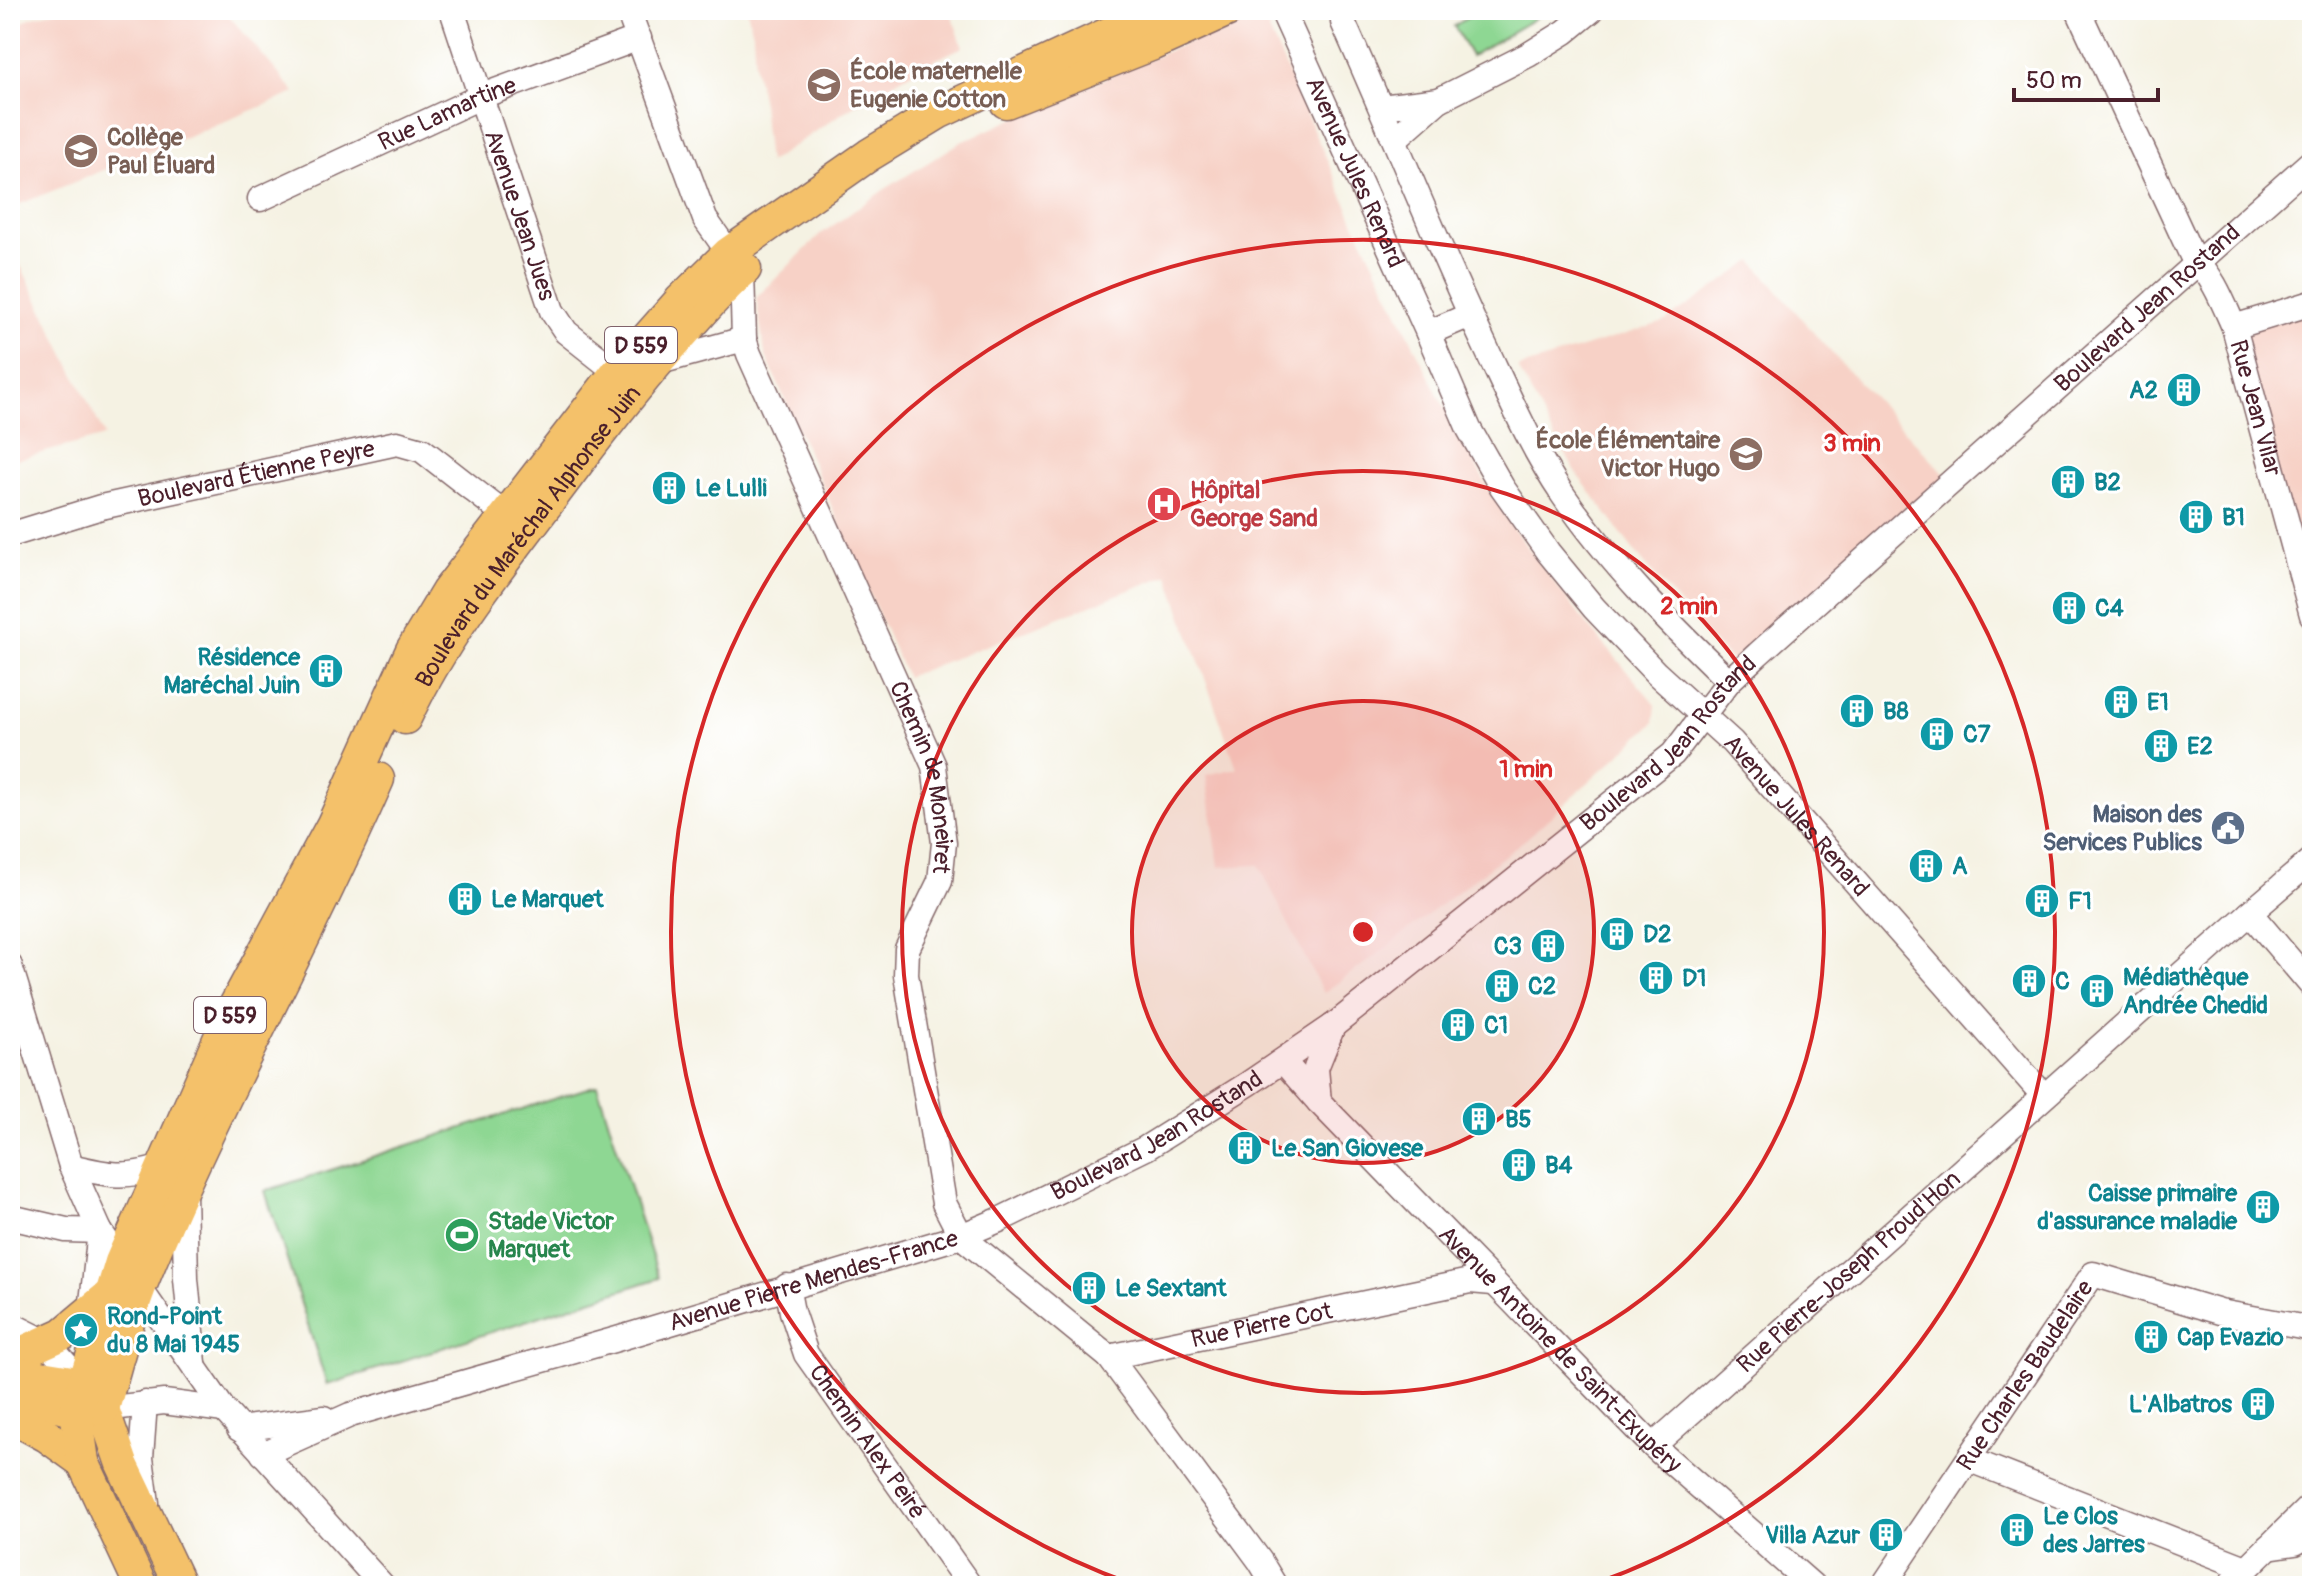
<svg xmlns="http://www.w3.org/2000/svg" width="2322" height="1596" viewBox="0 0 2322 1596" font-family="Pangolin,sans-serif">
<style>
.built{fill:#f7d1c6}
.green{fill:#8ed793;stroke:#6c7b5f;stroke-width:2}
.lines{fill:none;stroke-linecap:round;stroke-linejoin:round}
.minor-casing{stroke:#86696b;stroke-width:27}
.major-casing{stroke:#86696b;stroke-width:35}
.minor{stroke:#fff;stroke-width:24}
.major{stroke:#f4c16a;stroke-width:32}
.ring{fill:none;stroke:#d62828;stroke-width:4}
.labels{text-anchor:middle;stroke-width:6;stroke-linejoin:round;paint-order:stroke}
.shield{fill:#fff;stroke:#80626b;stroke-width:2}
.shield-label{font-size:22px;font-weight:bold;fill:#4a1f2b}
.education-label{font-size:24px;font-weight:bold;fill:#785e54;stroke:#fff;text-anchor:start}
.street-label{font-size:24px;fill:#4a1f2b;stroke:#fff}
.culture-label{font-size:24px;font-weight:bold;fill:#0d838f;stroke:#fff;text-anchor:start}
.health-label{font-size:24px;font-weight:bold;fill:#be3a42;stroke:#fff;text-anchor:start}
.service-label{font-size:24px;font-weight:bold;fill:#4e5e75;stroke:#fff;text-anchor:end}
.leisure-label{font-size:24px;font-weight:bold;fill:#27864d;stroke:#fff;text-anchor:start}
.centre{fill:#d62828;stroke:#fff;stroke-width:4}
.ring-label{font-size:24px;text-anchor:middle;font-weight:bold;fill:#d62828;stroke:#fff;stroke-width:6;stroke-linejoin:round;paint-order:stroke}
</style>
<rect width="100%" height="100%" fill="#fff"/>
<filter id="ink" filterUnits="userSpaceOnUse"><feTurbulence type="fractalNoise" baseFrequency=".0125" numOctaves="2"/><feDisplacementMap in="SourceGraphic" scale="16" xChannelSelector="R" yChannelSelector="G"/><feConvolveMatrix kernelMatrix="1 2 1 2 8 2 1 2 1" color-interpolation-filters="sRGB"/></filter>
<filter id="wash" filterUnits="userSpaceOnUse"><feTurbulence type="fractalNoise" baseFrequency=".006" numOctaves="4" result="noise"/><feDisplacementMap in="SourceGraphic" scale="32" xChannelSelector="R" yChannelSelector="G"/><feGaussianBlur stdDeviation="1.8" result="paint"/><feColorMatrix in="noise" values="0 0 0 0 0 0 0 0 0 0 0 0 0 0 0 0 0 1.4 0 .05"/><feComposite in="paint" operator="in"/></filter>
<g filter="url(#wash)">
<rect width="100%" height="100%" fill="#f5f2e3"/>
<g class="built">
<path d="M58,10H224L295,93L10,208V29L30,18Z"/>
<path d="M747,10H950L963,47L924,65L850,108L768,163L762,103L755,68L753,33Z"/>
<path d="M1254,13L1264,19L1360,234L1438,395L1485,482L1511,526L1580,616L1656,705L1654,723L1526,839L1367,962L1323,993L1259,865L1219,867L1206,775L1237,768L1168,575L906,677L765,354L756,298L821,234L885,189L961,142Z"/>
<path d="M10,244L105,436L15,460L10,449Z"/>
<path d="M1753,261L1818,338L1952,482L1741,670L1703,632L1635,552L1580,478L1551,431L1518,368L1664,322Z"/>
<path d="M2312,303V615L2234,327Z"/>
</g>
<g class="green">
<path d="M1480,10H1535L1539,16L1471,56L1454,26Z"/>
<path d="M597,1085L659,1278L327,1385L265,1191Z"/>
</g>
</g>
<g filter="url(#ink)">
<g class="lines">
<g class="minor-casing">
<g id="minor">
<path id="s1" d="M452,10L552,311L566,332L628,381"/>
<path d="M628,10L705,219L729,253"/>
<path id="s2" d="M1282,10L1428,333L1469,429L1502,487L1548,552L1594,608L1656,673L1732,742L2044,1096"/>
<path d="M1347,10L1343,22C1392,131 1436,243 1487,350C1510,399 1533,451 1563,495C1610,564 1670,624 1729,681"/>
<path id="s3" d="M2078,10L2192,256C2213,276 2222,300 2234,327L2312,615"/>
<path d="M1381,107L1439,100"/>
<path d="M1395,139L1439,100L1528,55L1565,32L1592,10"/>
<path id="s4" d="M260,199L482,96L639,38"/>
<path id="s5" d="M742,271L744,339L749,354L934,766L944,843L940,881L907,949L906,975L944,1203L961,1236L1109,1357L1260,1561L1275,1586"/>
<path d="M2234,327L2312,303"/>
<path d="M1428,333L1470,315"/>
<path d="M656,363L744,339"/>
<path id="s6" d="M10,535L101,507L397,443L422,450L517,524"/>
<path d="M2250,913L2312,986"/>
<path d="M10,966L71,1166L100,1231L224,1410L383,1586"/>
<path id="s7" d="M1283,1061L1319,1102L1653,1446L1813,1586"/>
<path d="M1319,1102L1316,1068L1333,1026"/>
<path d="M71,1166C109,1175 124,1179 162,1167"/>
<path d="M184,1193L186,1279L194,1363"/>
<path d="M10,1217L66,1230L100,1231"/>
<path id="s8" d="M787,1286L792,1312L806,1354L970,1586"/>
<path d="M91,1311L100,1231"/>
<path d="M10,1324L46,1342L84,1384"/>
<path id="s9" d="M1109,1357L1470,1281L1493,1283"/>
<path d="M145,1403L141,1458L147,1503"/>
<path d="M103,1409L164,1402L224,1410"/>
<path d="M239,1429L324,1418"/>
<path id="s10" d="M1653,1446L2250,913L2312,860"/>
<path id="s11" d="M263,1454L350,1415L617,1339L961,1236L999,1220L1146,1148L1248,1084L1333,1026L1673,754L1729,681L1758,654L2312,161"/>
<path d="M1970,1460L2246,1568"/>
<path d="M2268,1547L2295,1543L2312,1534"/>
<path id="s12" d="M1883,1586L2093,1274L2220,1312L2312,1329"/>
<path d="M2229,1586L2312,1504"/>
</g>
</g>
<g class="major-casing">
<g id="major">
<path d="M1006,102L1153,44L1228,10"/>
<path id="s13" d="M405,718C447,629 509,555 567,477C605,426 643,377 686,330C705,309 723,287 745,269"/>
<path d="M10,1358L63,1334L112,1293"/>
<path d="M10,1372L84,1384L103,1409L122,1464L180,1586"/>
<path d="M10,1397L76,1410L97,1409"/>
<path d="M103,1409C115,1368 125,1326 140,1287C210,1113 303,950 378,779"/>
<path d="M10,1416L47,1436L83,1462"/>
<path d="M141,1586L83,1462L76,1410L121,1262L229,1017L333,824L412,650L447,592L617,372L680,301L729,253L869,155L938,113L1159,10"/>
</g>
</g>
<use href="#minor" class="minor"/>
<use href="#major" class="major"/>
</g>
</g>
<circle cx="1363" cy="932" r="231" fill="#d62828" fill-opacity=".12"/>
<g class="ring">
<circle cx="1363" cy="932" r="231"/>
<circle cx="1363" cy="932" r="461"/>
<path d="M1132 1584A692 692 0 1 1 1594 1584"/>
</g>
<defs>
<g id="school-disc" transform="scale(1.8)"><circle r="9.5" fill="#8d6e63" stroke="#fff"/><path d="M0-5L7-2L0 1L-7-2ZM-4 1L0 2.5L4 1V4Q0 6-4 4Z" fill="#fff"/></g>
<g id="building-disc" transform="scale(1.8)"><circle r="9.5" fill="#0f9aa8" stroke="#fff"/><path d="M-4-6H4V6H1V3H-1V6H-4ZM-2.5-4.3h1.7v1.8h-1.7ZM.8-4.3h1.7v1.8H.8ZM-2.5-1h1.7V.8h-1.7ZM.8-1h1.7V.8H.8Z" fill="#fff"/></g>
<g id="hospital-disc" transform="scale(1.8)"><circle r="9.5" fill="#e0444e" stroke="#fff"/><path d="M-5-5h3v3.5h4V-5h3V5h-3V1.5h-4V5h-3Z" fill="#fff"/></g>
<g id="civic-disc" transform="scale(1.8)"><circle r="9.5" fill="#5c6f8a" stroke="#fff"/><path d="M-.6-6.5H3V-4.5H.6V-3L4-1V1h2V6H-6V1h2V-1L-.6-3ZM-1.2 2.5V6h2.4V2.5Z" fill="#fff"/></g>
<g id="stadium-disc" transform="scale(1.8)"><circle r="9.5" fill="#2e9e5b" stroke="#fff"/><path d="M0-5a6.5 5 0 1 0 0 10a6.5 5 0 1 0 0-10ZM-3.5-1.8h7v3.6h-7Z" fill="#fff"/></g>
<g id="sight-disc" transform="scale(1.8)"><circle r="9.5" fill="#0f9aa8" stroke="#fff"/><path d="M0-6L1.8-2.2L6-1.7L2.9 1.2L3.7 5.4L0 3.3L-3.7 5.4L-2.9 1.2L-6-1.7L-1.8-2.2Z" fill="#fff"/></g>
</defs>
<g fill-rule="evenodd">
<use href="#school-disc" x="824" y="85"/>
<use href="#school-disc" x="81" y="151"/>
<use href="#building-disc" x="2184" y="390"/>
<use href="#school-disc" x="1746" y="454"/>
<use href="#building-disc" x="2068" y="482"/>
<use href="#building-disc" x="669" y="488"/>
<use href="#hospital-disc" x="1164" y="504"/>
<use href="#building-disc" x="2196" y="517"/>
<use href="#building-disc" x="2069" y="608"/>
<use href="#building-disc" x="326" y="671"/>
<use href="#building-disc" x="2121" y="702"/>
<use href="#building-disc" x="1857" y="711"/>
<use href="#building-disc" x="1937" y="734"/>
<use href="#building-disc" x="2161" y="746"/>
<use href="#civic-disc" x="2228" y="828"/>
<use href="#building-disc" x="1926" y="866"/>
<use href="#building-disc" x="465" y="899"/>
<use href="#building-disc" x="2042" y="901"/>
<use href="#building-disc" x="1617" y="934"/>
<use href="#building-disc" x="1548" y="946"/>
<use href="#building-disc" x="1656" y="978"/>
<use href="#building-disc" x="2029" y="981"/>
<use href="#building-disc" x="1502" y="986"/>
<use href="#building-disc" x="2097" y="991"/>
<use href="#building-disc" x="1458" y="1025"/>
<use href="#building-disc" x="1479" y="1119"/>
<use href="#building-disc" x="1245" y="1148"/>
<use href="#building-disc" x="1519" y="1165"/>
<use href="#building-disc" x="2263" y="1207"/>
<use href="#stadium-disc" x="462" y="1235"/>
<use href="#building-disc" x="1089" y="1288"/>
<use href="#sight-disc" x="81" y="1330"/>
<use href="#building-disc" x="2151" y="1337"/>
<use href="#building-disc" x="2258" y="1404"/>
<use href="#building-disc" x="2017" y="1530"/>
<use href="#building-disc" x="1886" y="1535"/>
</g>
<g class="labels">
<g class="shield">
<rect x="605" y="327" width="72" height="36" rx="6"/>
<rect x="194" y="997" width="72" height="36" rx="6"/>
</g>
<g class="shield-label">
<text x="641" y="353">D 559</text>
<text x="230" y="1023">D 559</text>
</g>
<g class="education-label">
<text x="850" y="79">École maternelle<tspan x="850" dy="28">Eugenie Cotton</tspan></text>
<text x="107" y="145">Collège<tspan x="107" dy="28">Paul Éluard</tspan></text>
<text x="1720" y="448" text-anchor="end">École Élémentaire<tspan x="1720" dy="28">Victor Hugo</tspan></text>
</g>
<g class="street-label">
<text dy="8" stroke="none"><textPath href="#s4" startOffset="206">Rue Lamartine</textPath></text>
<text dy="8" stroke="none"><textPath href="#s2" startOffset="178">Avenue Jules Renard</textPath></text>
<text dy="8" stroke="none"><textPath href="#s1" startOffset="216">Avenue Jean Jues</textPath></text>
<text dy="8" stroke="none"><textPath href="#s11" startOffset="2248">Boulevard Jean Rostand</textPath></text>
<text dy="8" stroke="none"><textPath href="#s3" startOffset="438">Rue Jean Vilar</textPath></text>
<text dy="8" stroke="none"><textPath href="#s6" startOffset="254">Boulevard Étienne Peyre</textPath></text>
<text dy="8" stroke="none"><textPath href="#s13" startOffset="220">Boulevard du Maréchal Alphonse Juin</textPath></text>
<text dy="8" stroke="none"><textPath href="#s11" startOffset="1600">Boulevard Jean Rostand</textPath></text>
<text dy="8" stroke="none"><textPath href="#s5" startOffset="544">Chemin de Moneiret</textPath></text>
<text dy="8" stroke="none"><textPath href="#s2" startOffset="968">Avenue Jules Renard</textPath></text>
<text dy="8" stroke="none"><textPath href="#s11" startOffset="952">Boulevard Jean Rostand</textPath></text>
<text dy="8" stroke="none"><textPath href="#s10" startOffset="262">Rue Pierre-Joseph Proud'Hon</textPath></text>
<text dy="8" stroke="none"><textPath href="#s11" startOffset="578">Avenue Pierre Mendes-France</textPath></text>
<text dy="8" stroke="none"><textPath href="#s9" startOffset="156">Rue Pierre Cot</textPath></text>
<text dy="8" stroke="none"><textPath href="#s7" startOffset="400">Avenue Antoine de Saint-Exupéry</textPath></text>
<text dy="8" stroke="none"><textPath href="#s12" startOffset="254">Rue Charles Baudelaire</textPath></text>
<text dy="8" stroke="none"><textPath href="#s8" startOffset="178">Chemin Alex Peiré</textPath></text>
</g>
<g class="culture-label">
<text x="2158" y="398" text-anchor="end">A2</text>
<text x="2094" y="490">B2</text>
<text x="695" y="496">Le Lulli</text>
<text x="2222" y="525">B1</text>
<text x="2095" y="616">C4</text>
<text x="300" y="665" text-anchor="end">Résidence<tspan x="300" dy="28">Maréchal Juin</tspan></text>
<text x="2147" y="710">E1</text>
<text x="1883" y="719">B8</text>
<text x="1963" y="742">C7</text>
<text x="2187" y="754">E2</text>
<text x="1952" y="874">A</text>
<text x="491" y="907">Le Marquet</text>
<text x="2068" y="909">F1</text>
<text x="1643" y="942">D2</text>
<text x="1522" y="954" text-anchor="end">C3</text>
<text x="2123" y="985">Médiathèque<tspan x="2123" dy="28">Andrée Chedid</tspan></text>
<text x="1682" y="986">D1</text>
<text x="2055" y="989">C</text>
<text x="1528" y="994">C2</text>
<text x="1484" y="1033">C1</text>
<text x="1505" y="1127">B5</text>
<text x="1271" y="1156">Le San Giovese</text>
<text x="1545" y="1173">B4</text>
<text x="2237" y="1201" text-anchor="end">Caisse primaire<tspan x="2237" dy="28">d'assurance maladie</tspan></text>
<text x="1115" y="1296">Le Sextant</text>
<text x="107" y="1324">Rond-Point<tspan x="107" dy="28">du 8 Mai 1945</tspan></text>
<text x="2177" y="1345">Cap Evazio</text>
<text x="2232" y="1412" text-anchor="end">L'Albatros</text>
<text x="2043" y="1524">Le Clos<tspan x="2043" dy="28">des Jarres</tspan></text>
<text x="1860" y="1543" text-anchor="end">Villa Azur</text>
</g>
<g class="health-label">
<text x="1190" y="498">Hôpital<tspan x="1190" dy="28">George Sand</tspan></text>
</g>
<g class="service-label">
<text x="2202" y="822">Maison des<tspan x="2202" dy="28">Services Publics</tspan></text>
</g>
<g class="leisure-label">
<text x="488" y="1229">Stade Victor<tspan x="488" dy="28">Marquet</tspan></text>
</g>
</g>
<circle cx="1363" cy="932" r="12" class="centre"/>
<g class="ring-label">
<text x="1852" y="451">3 min</text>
<text x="1689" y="614">2 min</text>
<text x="1526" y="777">1 min</text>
</g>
<rect width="2322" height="1596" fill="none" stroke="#fff" stroke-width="40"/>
<path d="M2014 88v12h144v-12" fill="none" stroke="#4a1f2b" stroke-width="4"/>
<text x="2026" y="88" font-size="24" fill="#4a1f2b" stroke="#ffffff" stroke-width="6" paint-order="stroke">50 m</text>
</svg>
